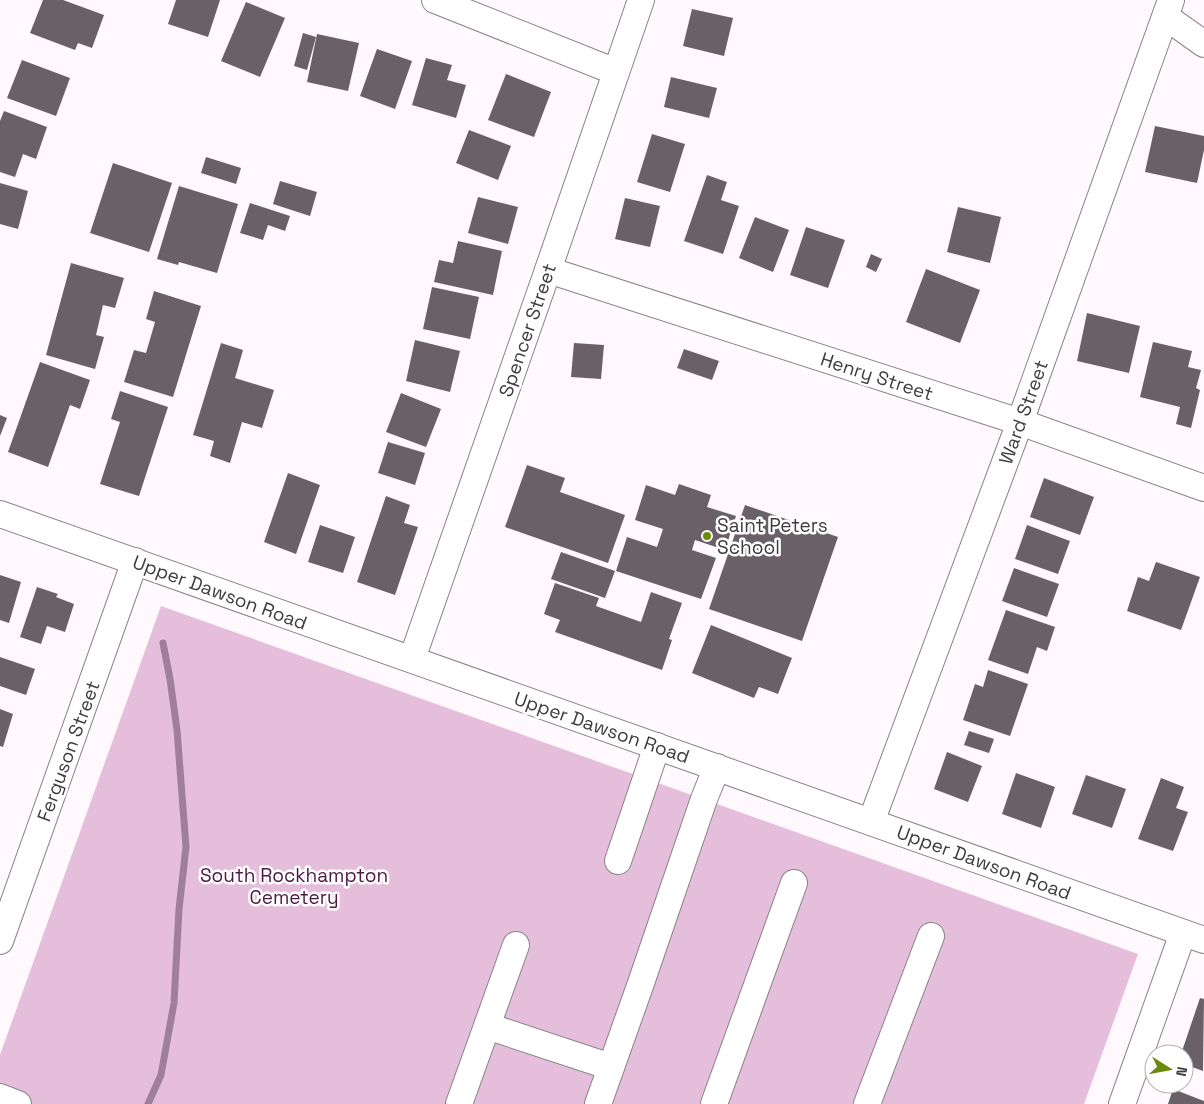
<svg xmlns="http://www.w3.org/2000/svg" width="1204" height="1104" viewBox="0 0 1204 1104" font-family="'Space Grotesk',sans-serif">
<style>
.green{fill:#e5bedc}
.lines{fill:none;stroke-linecap:round;stroke-linejoin:round}
.stream{stroke:#a08099;stroke-width:7}
.building{fill:#696167}
.minor-casing{stroke:#8a8388;stroke-width:28}
.minor{stroke:#fff;stroke-width:26}
.poi-dot{fill:#6b8a09;stroke:#fff;stroke-width:2}
.labels{text-anchor:middle;stroke-width:5;stroke-linejoin:round;paint-order:stroke}
.street-label{font-size:19px;fill:#3f3c3e;stroke:#fff}
.poi-label{font-size:19px;fill:#3f3c3e;stroke:#fff;text-anchor:start}
.park-label{font-size:19px;fill:#4d1845;stroke:#fff}
</style>
<rect width="100%" height="100%" fill="#fff8fd"/>
<path class="green" d="M161,606L1138,954L1084,1104H0V1055Z"/>
<g class="lines">
<path class="stream" d="M148,1104L161,1075L174,1003L179,909L186,847L177,730L170,679L163,643"/>
</g>
<g class="building">
<path d="M43,0H63L104,15L92,48L78,43L75,50L30,33Z"/>
<path d="M176,0H220L208,37L168,24Z"/>
<path d="M246,2L285,18L260,77L221,61Z"/>
<path d="M692,9L733,18L724,56L683,46Z"/>
<path d="M303,33L316,37L307,70L294,66Z"/>
<path d="M317,34L359,43L348,91L307,82Z"/>
<path d="M377,49L412,61L395,109L360,96Z"/>
<path d="M426,58L452,65L447,80L466,85L456,118L412,105Z"/>
<path d="M22,60L70,78L56,116L7,98Z"/>
<path d="M506,74L551,92L534,137L488,120Z"/>
<path d="M671,77L717,88L709,118L664,107Z"/>
<path d="M4,111L47,127L36,159L23,154L15,177L0,172V121Z"/>
<path d="M1155,126L1204,136V150L1197,183L1145,172Z"/>
<path d="M469,130L511,146L498,180L456,163Z"/>
<path d="M652,134L685,144L670,192L637,182Z"/>
<path d="M206,157L241,168L236,184L201,173Z"/>
<path d="M113,163L172,183L149,252L90,233Z"/>
<path d="M707,175L727,182L721,200L739,206L723,254L684,241Z"/>
<path d="M280,181L317,192L310,216L273,204Z"/>
<path d="M0,183L28,191L18,229L0,224Z"/>
<path d="M179,186L238,204L217,273L179,262L178,265L157,259Z"/>
<path d="M478,197L518,207L508,244L468,233Z"/>
<path d="M625,198L660,206L650,247L615,239Z"/>
<path d="M250,203L290,216L285,231L268,225L263,240L240,233Z"/>
<path d="M958,207L1001,217L990,263L947,252Z"/>
<path d="M755,217L789,230L773,272L739,258Z"/>
<path d="M806,227L845,240L828,288L790,275Z"/>
<path d="M458,241L502,251L493,295L434,282L439,260L453,263Z"/>
<path d="M871,254L882,259L876,272L866,267Z"/>
<path d="M71,263L124,278L115,308L103,305L96,335L104,337L95,369L46,355Z"/>
<path d="M926,269L980,290L960,343L906,322Z"/>
<path d="M432,287L479,297L470,339L423,329Z"/>
<path d="M154,291L201,306L173,397L124,382L134,350L146,353L155,322L146,319Z"/>
<path d="M1087,313L1140,326L1129,373L1077,361Z"/>
<path d="M415,340L460,351L450,392L406,381Z"/>
<path d="M1153,342L1192,351L1188,367L1201,370L1196,388L1200,390L1191,428L1176,424L1180,407L1140,397Z"/>
<path d="M221,343L243,350L235,378L274,390L262,428L242,422L230,463L210,456L214,441L193,435Z"/>
<path d="M574,343L604,345L601,379L571,377Z"/>
<path d="M684,349L719,361L712,380L677,368Z"/>
<path d="M40,362L90,380L80,409L70,405L48,467L8,452Z"/>
<path d="M120,391L168,407L139,496L100,484L120,422L111,419Z"/>
<path d="M401,393L441,409L426,447L386,432Z"/>
<path d="M0,415L7,418L0,436Z"/>
<path d="M388,442L425,453L415,485L378,473Z"/>
<path d="M527,465L565,478L560,492L625,515L608,563L505,527Z"/>
<path d="M288,473L320,485L296,554L264,542Z"/>
<path d="M1044,478L1094,497L1080,535L1030,517Z"/>
<path d="M679,484L711,495L707,507L736,516L725,550L695,540L692,550L716,558L701,599L616,571L627,537L657,547L663,529L635,520L646,485L675,495Z"/>
<path d="M386,496L410,505L404,523L418,527L395,595L357,582Z"/>
<path d="M745,505L838,537L802,641L709,609Z"/>
<path d="M320,525L355,537L343,573L308,562Z"/>
<path d="M1027,525L1070,541L1058,574L1015,559Z"/>
<path d="M561,552L615,571L605,598L551,579Z"/>
<path d="M1156,562L1200,577L1181,630L1127,611L1138,577L1149,581Z"/>
<path d="M1014,568L1059,584L1047,617L1002,601Z"/>
<path d="M0,575L21,582L9,623L0,620Z"/>
<path d="M555,583L599,598L596,606L641,622L651,592L682,603L669,639L672,640L662,670L555,632L560,620L544,614Z"/>
<path d="M37,587L58,594L56,597L74,604L65,632L47,626L41,644L20,637Z"/>
<path d="M1006,610L1055,627L1047,651L1037,647L1028,674L988,660Z"/>
<path d="M711,625L792,658L778,694L759,687L754,698L692,673Z"/>
<path d="M0,657L35,669L26,695L0,686Z"/>
<path d="M988,670L1028,684L1010,736L963,720L975,684L983,687Z"/>
<path d="M0,709L13,714L3,747L0,746Z"/>
<path d="M969,731L994,739L989,753L964,745Z"/>
<path d="M947,752L982,766L968,802L934,789Z"/>
<path d="M1016,773L1055,787L1041,828L1002,814Z"/>
<path d="M1086,775L1126,789L1112,828L1072,814Z"/>
<path d="M1161,778L1184,787L1176,808L1188,812L1173,851L1138,839Z"/>
<path d="M1200,998L1204,999L1203,1071L1184,1064V1054H1181Z"/>
<path d="M1173,1089L1204,1101V1104H1168Z"/>
</g>
<g class="lines">
<g class="minor-casing">
<g id="minor">
<path d="M435,0L616,72"/>
<path d="M1166,17L1204,44"/>
<path d="M548,270L1020,422L1204,488"/>
<path d="M0,514L1204,940"/>
<path d="M412,659L548,270L641,0"/>
<path d="M871,822L1020,422L1171,0"/>
<path d="M618,861L657,746"/>
<path d="M0,941L135,561"/>
<path d="M487,1026L611,1067"/>
<path d="M0,1097L18,1104"/>
<path d="M459,1104L516,945"/>
<path d="M598,1104L641,983L704,799L717,767"/>
<path d="M714,1104L794,883"/>
<path d="M867,1104L931,936"/>
<path d="M1122,1104L1183,933"/>
</g>
</g>
<use href="#minor" class="minor"/>
</g>
<circle class="poi-dot" cx="707" cy="536" r="5"/>
<g class="labels">
<g class="street-label">
<text transform="translate(527 330) rotate(-71)" y="7">Spencer Street</text>
<text transform="translate(877 376) rotate(18)" y="7">Henry Street</text>
<text transform="translate(1023 412) rotate(-70)" y="7">Ward Street</text>
<text transform="translate(220 592) rotate(20)" y="7">Upper Dawson Road</text>
<text transform="translate(602 727) rotate(19)" y="7">Upper Dawson Road</text>
<text transform="translate(68 751) rotate(-70)" y="7">Ferguson Street</text>
<text transform="translate(984 862) rotate(20)" y="7">Upper Dawson Road</text>
</g>
<g class="poi-label">
<text x="717" y="532">Saint Peters<tspan x="717" dy="22">School</tspan></text>
</g>
<g class="park-label">
<text x="294" y="882">South Rockhampton<tspan x="294" dy="22">Cemetery</tspan></text>
</g>
</g>
<g transform="translate(1169 1069) rotate(101)"><circle r="24" fill="#ffffff" stroke="#b2b1b2"/>
<path d="M0-4L9 19L0 12L-9 19Z" fill="#6b8a09"/>
<text y="-8" font-size="14" font-weight="bold" text-anchor="middle" fill="#3f3c3e">N</text>
</g>
</svg>
